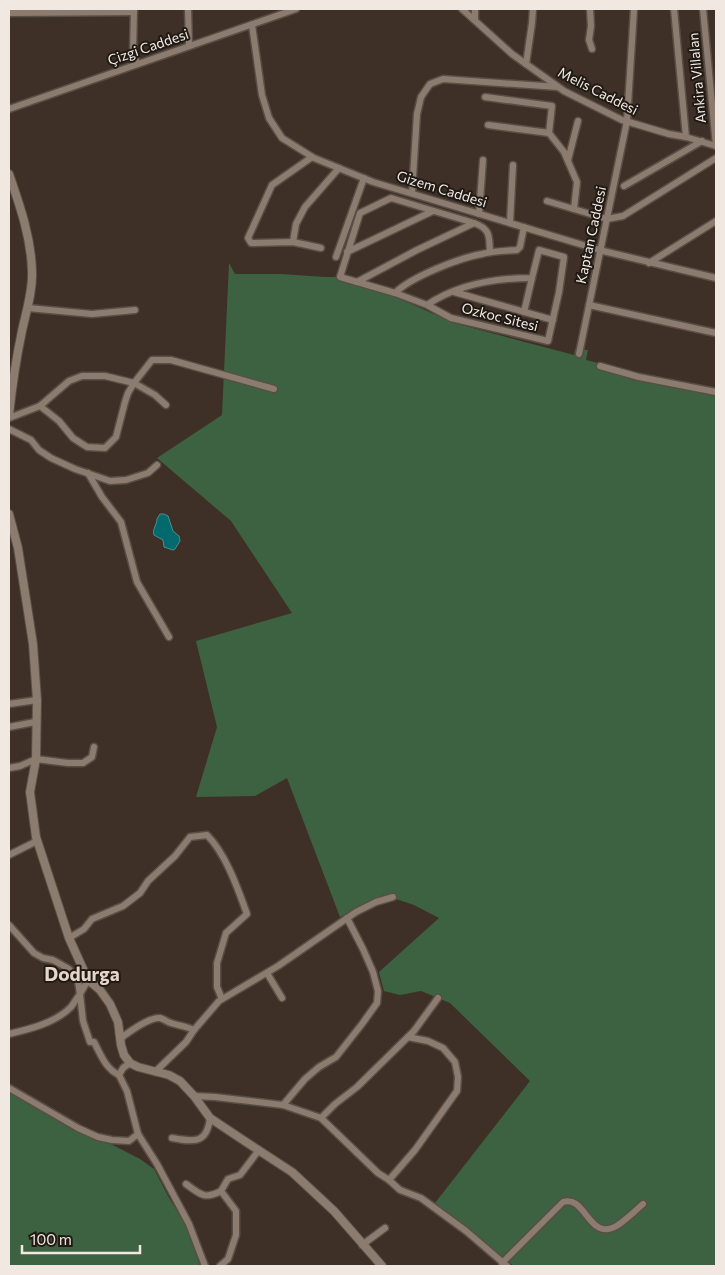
<svg xmlns="http://www.w3.org/2000/svg" width="725" height="1275" viewBox="0 0 725 1275" font-family="Commissioner,sans-serif">
<style>
.green{fill:#3d6241}
.water{fill:#02696c;stroke:#4a8f8f}
.lines{fill:none;stroke-linecap:round;stroke-linejoin:round}
.minor-casing{stroke:#594e46;stroke-width:9}
.tertiary-casing{stroke:#594e46;stroke-width:10}
.minor{stroke:#8c7c70;stroke-width:6}
.tertiary{stroke:#8c7c70;stroke-width:8}
.labels{text-anchor:middle;stroke-width:4;stroke-linejoin:round;paint-order:stroke}
.street-label{font-size:14px;fill:#f1e8e1;stroke:#201a15}
.district-label{font-size:19px;font-weight:bold;fill:#e7d5c8;stroke:#201a15}
</style>
<rect width="100%" height="100%" fill="#3e3026"/>
<g class="green">
<path d="M229,263L235,274H281L325,277H340L400,299L454,323L574,355L575,349L588,350L586,360L716,392V1266H514L435,1203L530,1081L450,1003L421,991L400,995L384,991L379,972L439,918L414,905L384,895L340,917L287,778L255,796L196,797L217,727L196,641L292,613L231,521L157,458L222,415Z"/>
<path d="M9,1092L140,1159L154,1169L168,1196L187,1227L200,1266H9Z"/>
</g>
<path class="water" d="M160,514H164L168,516L173,531L179,536L180,541L175,549L173,550L164,547L163,540L154,535C152,529 157,525 157,519Z"/>
<g class="lines">
<g class="minor-casing">
<g id="minor">
<path d="M134,9L133,52L137,64"/>
<path d="M188,9L189,46"/>
<path d="M462,9L512,54L564,91L622,120L669,134L686,137L716,146"/>
<path d="M475,9V20"/>
<path d="M590,9L591,26L589,40L592,49"/>
<path d="M674,9L686,137"/>
<path d="M703,9L716,146"/>
<path d="M9,13L134,12"/>
<path d="M252,25L262,95L269,118L282,138L314,158L373,182L603,251L716,278"/>
<path d="M526,64L532,23L533,9"/>
<path d="M485,97L552,106L549,133"/>
<path d="M9,109L296,9"/>
<path d="M488,125L549,133L564,152L577,182L574,209"/>
<path d="M312,157L272,185L248,238L251,243L293,242L321,248"/>
<path d="M568,160L578,121"/>
<path d="M624,186L702,141"/>
<path d="M412,193L417,114L421,97L430,84L443,79L558,87"/>
<path d="M547,201L607,219L623,216L716,158"/>
<path d="M479,214L483,160"/>
<path d="M510,223L513,165"/>
<path d="M293,242L296,224L305,207L339,168"/>
<path d="M347,252L433,211"/>
<path d="M336,257L364,178"/>
<path d="M649,263L716,221"/>
<path d="M357,282L417,250L474,223"/>
<path d="M454,292L553,320"/>
<path d="M395,293C411,277 459,258 482,254C493,251 505,251 517,250L520,247L524,227"/>
<path d="M427,305L451,318L548,341L559,292L564,257L539,250L532,278C496,278 458,284 427,305L395,293L340,277L360,213L391,198L474,223C491,229 489,237 490,252"/>
<path d="M589,305L716,333"/>
<path d="M28,308L92,314L135,310"/>
<path d="M524,312L532,278"/>
<path d="M579,354L627,121L634,9"/>
<path d="M600,366L639,377L716,392"/>
<path d="M40,406L59,421L73,438L87,447L105,448L116,437L125,402L128,393L134,383L152,360H171L274,389"/>
<path d="M9,418L40,406L69,381L82,376H105L134,383L155,395L166,405"/>
<path d="M9,429L31,440L39,450L51,458L75,469L110,481L126,480L148,473L157,465"/>
<path d="M88,473L102,497L121,522L137,582L169,637"/>
<path d="M9,704L37,700"/>
<path d="M9,727L35,722"/>
<path d="M9,768L20,766L36,759L68,763H83L92,757L94,747"/>
<path d="M9,855L37,841"/>
<path d="M9,925L34,953L43,958L53,960L69,969L78,981L80,994C77,998 74,1003 71,1007C55,1023 30,1029 9,1034"/>
<path d="M69,938L84,929L92,919L123,906L140,893L148,881L175,856L190,837L207,835C226,854 238,889 247,914L226,933L217,963V987L222,999"/>
<path d="M267,973L282,998"/>
<path d="M88,980L80,994L83,1021L90,1042H94C101,1055 105,1068 119,1075"/>
<path d="M194,1030L219,1001L278,966L356,912L376,902L393,897"/>
<path d="M121,1038C129,1032 150,1017 160,1018C164,1019 167,1022 171,1023C180,1026 186,1026 194,1030L186,1042L155,1072"/>
<path d="M130,1063L123,1068L119,1075L127,1091L138,1134L157,1164L189,1224L205,1266"/>
<path d="M9,1088L78,1128L98,1137L112,1140L129,1141L138,1134"/>
<path d="M194,1096L215,1097L283,1105L321,1118L378,1173L389,1180L400,1190L421,1198L466,1231L507,1266"/>
<path d="M283,1105L305,1079L319,1067L336,1057L362,1024L377,1003L378,991L373,972L363,949L347,918"/>
<path d="M321,1118L335,1104L357,1087L414,1031L438,998"/>
<path d="M172,1138C194,1142 207,1144 210,1118"/>
<path d="M389,1180L415,1150L457,1091L458,1077L455,1062L443,1048L428,1041L408,1037"/>
<path d="M186,1184C200,1194 204,1200 221,1191"/>
<path d="M362,1245L385,1228"/>
<path d="M502,1263L563,1202C586,1194 589,1244 618,1225C627,1219 635,1211 643,1204"/>
<path d="M220,1266L228,1259L236,1235V1211L221,1191L228,1179L240,1175L259,1150"/>
</g>
</g>
<g class="tertiary-casing">
<g id="tertiary">
<path d="M9,174C20,206 31,237 32,271C33,291 26,312 22,331C16,359 12,387 9,415"/>
<path d="M9,514L18,548L33,644L37,700L36,759L30,792L36,837L69,938L88,980L100,990L110,1004L118,1022L121,1045L124,1055L130,1063L138,1067L169,1075L180,1081L194,1096L210,1118L243,1140L292,1172L334,1211L382,1266"/>
</g>
</g>
<use href="#minor" class="minor"/>
<use href="#tertiary" class="tertiary"/>
</g>
<g class="labels">
<g class="street-label">
<text transform="translate(148 47) rotate(-19)" y="5">Çizgi Caddesi</text>
<text transform="translate(697 78) rotate(-95)" y="5">Ankira Villalan</text>
<text transform="translate(598 91) rotate(27)" y="5">Melis Caddesi</text>
<text transform="translate(442 189) rotate(17)" y="5">Gizem Caddesi</text>
<text transform="translate(591 235) rotate(-78)" y="5">Kaptan Caddesi</text>
<text transform="translate(500 317) rotate(14)" y="5">Ozkoc Sitesi</text>
</g>
<g class="district-label">
<text x="82" y="981">Dodurga</text>
</g>
</g>
<rect width="725" height="1275" fill="none" stroke="#f1e8e1" stroke-width="20"/>
<path d="M22 1245v8h118v-8" fill="none" stroke="#f1e8e1" stroke-width="2.5"/>
<text x="30" y="1245" font-size="15" fill="#f1e8e1" stroke="#201a15" stroke-width="4" paint-order="stroke">100 m</text>
</svg>
